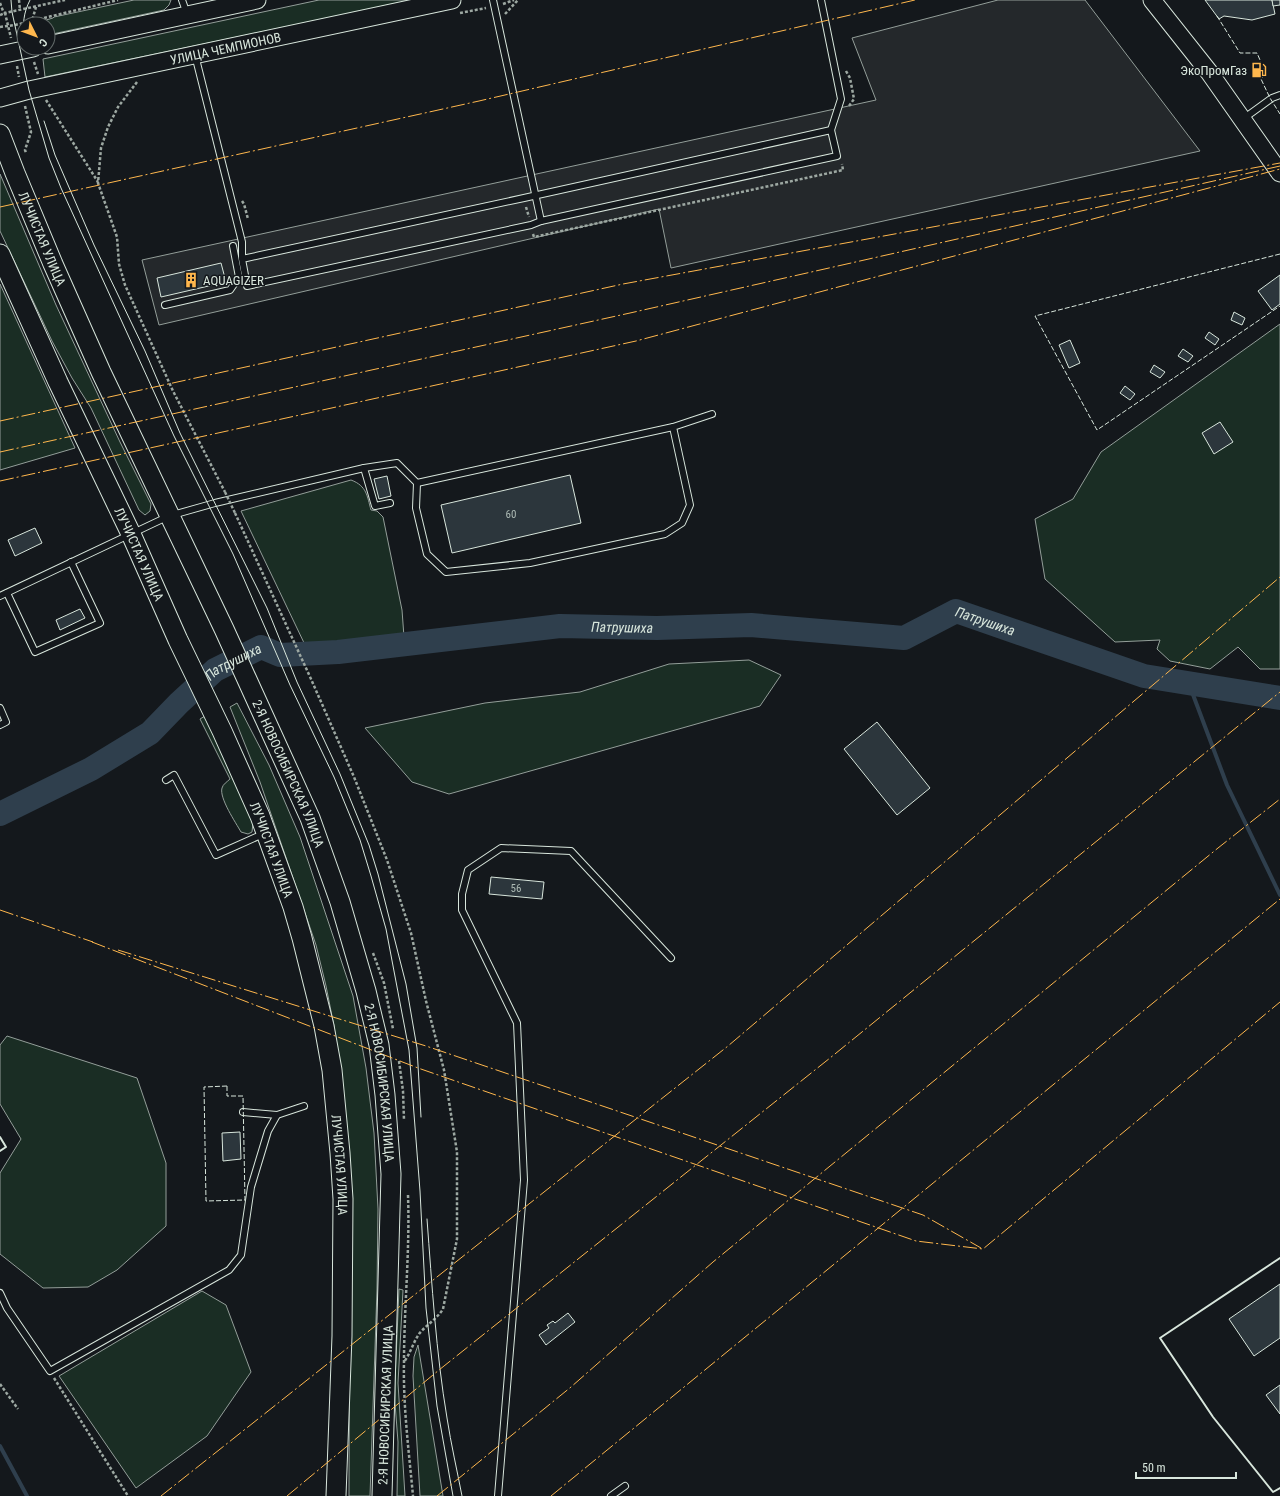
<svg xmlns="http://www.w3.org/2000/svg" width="1280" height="1496" viewBox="0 0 1280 1496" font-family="'Roboto Condensed',sans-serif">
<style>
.green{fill:#1a2d24;stroke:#939e99}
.parking{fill:#24282b;stroke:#939e99}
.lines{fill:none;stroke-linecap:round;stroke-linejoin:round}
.stream{stroke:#2f3f4d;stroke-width:4}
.river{stroke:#2f3f4d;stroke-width:24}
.building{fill:#2c363c;stroke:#d8e6dc}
.lane-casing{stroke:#d8e6dc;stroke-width:8}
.secondary-casing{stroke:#d8e6dc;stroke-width:19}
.primary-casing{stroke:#d8e6dc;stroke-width:21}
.path{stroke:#9da8a2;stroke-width:2.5;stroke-dasharray:3 2;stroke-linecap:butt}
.lane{stroke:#14181c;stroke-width:6}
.secondary{stroke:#14181c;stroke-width:17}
.primary{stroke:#14181c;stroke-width:19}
.tram{stroke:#d8e6dc;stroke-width:1}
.path-bridge{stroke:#9da8a2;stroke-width:2.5;stroke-dasharray:3 2;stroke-linecap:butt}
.fence{stroke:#d8e6dc;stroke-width:1;stroke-dasharray:5 2;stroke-linecap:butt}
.wall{stroke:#d8e6dc;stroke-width:2}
.power{stroke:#ffb74d;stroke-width:1;stroke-dasharray:14 3 2 3;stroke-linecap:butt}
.labels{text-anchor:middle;stroke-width:3;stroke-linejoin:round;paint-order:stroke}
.number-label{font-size:11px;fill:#adbab4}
.street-label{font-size:13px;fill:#d8e6dc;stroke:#14181c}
.poi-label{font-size:13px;fill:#d8e6dc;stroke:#14181c;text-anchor:end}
.water-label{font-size:14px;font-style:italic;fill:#d8e6dc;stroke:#14181c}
</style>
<rect width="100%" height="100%" fill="#14181c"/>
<g class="green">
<path d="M134,0H171L169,5L164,10L48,35V24H39V22L53,18L54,17Z"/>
<path d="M319,0H415L45,77L43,59Z"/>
<path d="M0,174L56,305L120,442L151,504L150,511L145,515L139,510L91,408L72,378L52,341L0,231Z"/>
<path d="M0,284L75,448L0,470Z"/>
<path d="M1280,324V669H1260L1238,647L1210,669L1170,661L1157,649L1160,640L1115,642L1045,579L1035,519L1073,499L1101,452Z"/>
<path d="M351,480C367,486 367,496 371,510L377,511L383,517L402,610L404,637L306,647L241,511Z"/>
<path d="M749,660L781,675L760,706L449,794L412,782L365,728L485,703L580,692L669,664Z"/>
<path d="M237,703L269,765L300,837L353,996L366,1068L374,1133L378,1209L377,1289L370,1496H349L350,1188L334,1026L326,986L316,945L260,782L230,707Z"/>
<path d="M205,716L253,823L252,832L248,834L241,832C236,823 219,798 222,788C223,784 227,782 230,779L200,719Z"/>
<path d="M7,1036L137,1078L166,1163V1226L117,1270L88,1287L43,1288L0,1254V1173L21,1139L0,1104V1045Z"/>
<path d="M399,1289L403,1290L398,1383L405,1496H397L398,1442L395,1403V1382Z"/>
<path d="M202,1291L226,1305L251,1372L207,1436L136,1488L59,1376Z"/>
<path d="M418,1345L443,1496H420L413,1376L414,1357Z"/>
</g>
<path class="parking" d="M998,0H1085L1200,151L671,268L659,209L159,325L142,260L876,100L852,38Z"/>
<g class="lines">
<g class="stream">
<path d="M1189,684L1227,785L1280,895"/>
<path d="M0,1446L27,1496"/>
</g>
<path class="river" id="s1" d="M0,814L91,769L150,733L179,703L215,670L261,647L280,655L338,652L560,626L657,628L751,625L904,638L956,611L1144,676L1280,698"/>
</g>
<g class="building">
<path d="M1205,0H1272L1275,14L1252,20L1224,16L1219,19Z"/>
<path d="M1272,0H1280V5L1273,6Z"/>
<path d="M221,263L226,282L161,297L157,278Z"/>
<path d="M1280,275V304L1272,310L1258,291Z"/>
<path d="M1234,312L1245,318L1242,325L1231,320Z"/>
<path d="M1209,332L1219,339L1215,345L1205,338Z"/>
<path d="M1070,340L1080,363L1069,368L1059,345Z"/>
<path d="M1183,349L1193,356L1188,362L1178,356Z"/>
<path d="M1154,365L1165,372L1160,378L1150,372Z"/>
<path d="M1125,386L1135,394L1130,400L1120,393Z"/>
<path d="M1220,422L1233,442L1214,454L1202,433Z"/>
<path d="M570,475L581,523L452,553L441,505Z"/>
<path d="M387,476L391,496L379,499L374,479Z"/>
<path d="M35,528L42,543L15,556L8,540Z"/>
<path d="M80,609L85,618L60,630L56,620Z"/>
<path d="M877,722L930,788L897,815L844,749Z"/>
<path d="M491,877L544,882L542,899L489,894Z"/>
<path d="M240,1132L241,1159L223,1161L222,1133Z"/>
<path d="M1280,1284V1338L1254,1356L1229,1319Z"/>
<path d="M568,1313L575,1322L546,1345L539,1335L549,1328L547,1325L553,1321L555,1323Z"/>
<path d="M1280,1385V1414L1266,1395Z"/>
</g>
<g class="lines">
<g class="lane-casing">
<g id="lane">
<path d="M182,0L187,14"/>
<path d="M493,0L541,221"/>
<path d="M821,0L841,99L831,130"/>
<path d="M195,55L242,242V259L247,286L531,225L541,221L837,156L831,130L524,198L242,259"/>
<path d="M1243,119L1272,98L1280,95"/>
<path d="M165,305L230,290L239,277L233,246"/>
<path d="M364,468L375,506L390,503"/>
<path d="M417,483L673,427"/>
<path d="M7,593L35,652L100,623L71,562"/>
<path d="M0,596L169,516L215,503L364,468L397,463L417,483L416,508L427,554L446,572L530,563L665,534L682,523L690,505L673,427L712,414"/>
<path d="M0,708L6,722L0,725"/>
<path d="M166,780L174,775L216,855L263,834"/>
<path d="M243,1112L277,1115"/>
<path d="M0,1293L7,1308L50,1371L229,1270L241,1255L251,1187L268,1131L277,1115L304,1106"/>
<path d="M498,1496L524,1180L517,1023L462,910V894L468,870L501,848L571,851L671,958"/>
<path d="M611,1496L625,1486"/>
</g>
</g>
<g class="secondary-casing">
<g id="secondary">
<path d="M1152,0L1209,72L1280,173"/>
<path d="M48,45L257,0"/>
<path d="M0,55L33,48"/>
<path id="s2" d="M0,98L29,90L452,0"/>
</g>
</g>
<g class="primary-casing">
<g id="primary">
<path id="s3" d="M0,134L15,173L53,264L101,372L224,629L310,818L340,902L366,991L379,1045L385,1095L391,1174L382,1496"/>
<path id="s4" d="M0,254L58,382L131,534L178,640L222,731L260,816L293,907L302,938L324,1026L332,1070L340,1153L343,1199L342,1336L336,1496"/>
</g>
</g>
<g class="path">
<path d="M19,0L20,10"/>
<path d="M0,3L3,11L5,13L65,0"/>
<path d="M503,4L514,0"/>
<path d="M460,13L486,8"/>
<path d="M505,14L518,0"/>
<path d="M0,15L5,13L11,38"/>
<path d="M31,24L36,7"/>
<path d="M0,27L15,25L118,0"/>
<path d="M34,62L38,74"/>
<path d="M17,66L19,77"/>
<path d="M846,71L850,78L854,99L849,106"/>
<path d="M137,82L118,107L108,127L101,148L98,183L117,237L119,264L125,285L173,391L225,492"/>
<path d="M46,100L98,182"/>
<path d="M25,106L31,132L25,150L26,153"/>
<path d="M242,201L244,204L248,219"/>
<path d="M526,207L529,217"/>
<path d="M533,234L534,237L843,170L842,164"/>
<path d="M235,513L311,679L354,777L387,860L411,933L426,1001L444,1070L457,1152V1239L443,1309C437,1319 426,1325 419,1334C413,1343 410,1354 404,1362"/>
<path d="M373,953L384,983L393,1029"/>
<path d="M399,1061L403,1091L404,1120"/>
<path d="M408,1195C410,1251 404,1307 404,1362C403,1407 409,1452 413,1496"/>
<path d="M54,1378L128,1496"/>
<path d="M0,1384L18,1409"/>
</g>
<use href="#lane" class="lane"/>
<use href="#secondary" class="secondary"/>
<use href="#primary" class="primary"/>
<g class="tram">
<path d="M11,0L12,12L29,90L49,158L61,188L174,436L233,554L290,685L334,777L360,840L371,876L386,929L409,1050L420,1191L426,1308L437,1406L453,1496"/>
<path d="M24,38C23,23 23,14 30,0"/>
<path d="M44,121L55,155L94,245L145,351L180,433L267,608L297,682L340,774L369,845L378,874L406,984L417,1048L421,1117"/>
<path d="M427,1219C432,1285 436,1352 447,1418C451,1444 457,1470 462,1496"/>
</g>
<path class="path-bridge" d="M225,492L235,513"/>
<g class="fence">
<path d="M1217,16L1240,53H1257L1266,74L1261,79L1270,98L1280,114"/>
<path d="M1280,254L1035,316L1097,430L1280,306"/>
<path d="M227,1086V1096H243L245,1200L206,1201L204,1087Z"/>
</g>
<g class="wall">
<path d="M0,1137L6,1147L0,1151"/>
<path d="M1280,1258L1160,1338L1213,1417L1273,1492L1280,1488"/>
</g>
<g class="power">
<path d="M0,207L479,101L915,0"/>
<path d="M0,421L623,284L1280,163"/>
<path d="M0,452L630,313L1280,166"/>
<path d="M0,481L636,341L1280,169"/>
<path d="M0,910L93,942"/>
<path d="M92,942L418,1068L916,1241L983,1249L1280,1002"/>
<path d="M118,950L426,1046L923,1215L981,1248"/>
<path d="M161,1496L728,1046L1280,577"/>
<path d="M287,1496L439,1370L830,1058L1280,692"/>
<path d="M437,1496L571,1387L713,1262L1218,848L1280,799"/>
<path d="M551,1496L1280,899"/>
</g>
</g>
<defs>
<g id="fuel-bare" transform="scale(1.2)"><path d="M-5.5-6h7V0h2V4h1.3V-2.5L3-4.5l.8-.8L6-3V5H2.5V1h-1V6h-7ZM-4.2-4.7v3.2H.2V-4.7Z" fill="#ffb74d" stroke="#14181c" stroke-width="2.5" paint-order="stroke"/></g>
<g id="building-bare" transform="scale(1.2)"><path d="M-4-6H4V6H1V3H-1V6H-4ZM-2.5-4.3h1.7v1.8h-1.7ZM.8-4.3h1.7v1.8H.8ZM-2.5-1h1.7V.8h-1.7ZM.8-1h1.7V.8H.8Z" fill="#ffb74d" stroke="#14181c" stroke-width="2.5" paint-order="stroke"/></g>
</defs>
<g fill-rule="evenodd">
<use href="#fuel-bare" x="1259" y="70"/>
<use href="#building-bare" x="191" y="280"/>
</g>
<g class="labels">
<g class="number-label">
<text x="511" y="518">60</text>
<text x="516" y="892">56</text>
</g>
<g class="street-label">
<text dy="5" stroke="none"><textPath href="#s2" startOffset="231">УЛИЦА ЧЕМПИОНОВ</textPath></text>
<text dy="5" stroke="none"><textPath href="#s3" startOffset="113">ЛУЧИСТАЯ УЛИЦА</textPath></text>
<text dy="5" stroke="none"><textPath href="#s4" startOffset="331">ЛУЧИСТАЯ УЛИЦА</textPath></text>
<text dy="5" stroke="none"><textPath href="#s3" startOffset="702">2-Я НОВОСИБИРСКАЯ УЛИЦА</textPath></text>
<text dy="5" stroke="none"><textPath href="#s4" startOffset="655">ЛУЧИСТАЯ УЛИЦА</textPath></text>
<text dy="5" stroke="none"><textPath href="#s3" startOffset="1026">2-Я НОВОСИБИРСКАЯ УЛИЦА</textPath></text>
<text dy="5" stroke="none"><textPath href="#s4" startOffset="979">ЛУЧИСТАЯ УЛИЦА</textPath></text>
<text transform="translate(385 1405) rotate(-88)" y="5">2-Я НОВОСИБИРСКАЯ УЛИЦА</text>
</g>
<g class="poi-label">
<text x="1247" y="75">ЭкоПромГаз</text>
<text x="203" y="285" text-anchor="start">AQUAGIZER</text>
</g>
<g class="water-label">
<text dy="5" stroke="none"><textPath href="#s1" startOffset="1049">Патрушиха</textPath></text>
<text dy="5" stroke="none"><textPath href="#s1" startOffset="677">Патрушиха</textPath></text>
<text dy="5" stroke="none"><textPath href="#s1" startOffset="281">Патрушиха</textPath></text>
</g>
</g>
<g transform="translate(36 36) rotate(132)"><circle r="19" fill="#14181c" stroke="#626a69"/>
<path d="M0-3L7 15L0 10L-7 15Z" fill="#ffb74d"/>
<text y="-6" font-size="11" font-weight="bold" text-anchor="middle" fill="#d8e6dc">С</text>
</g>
<path d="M1136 1472v6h100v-6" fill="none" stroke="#d8e6dc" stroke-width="2"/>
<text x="1142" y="1472" font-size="12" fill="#d8e6dc" stroke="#14181c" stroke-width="3" paint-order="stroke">50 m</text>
</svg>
